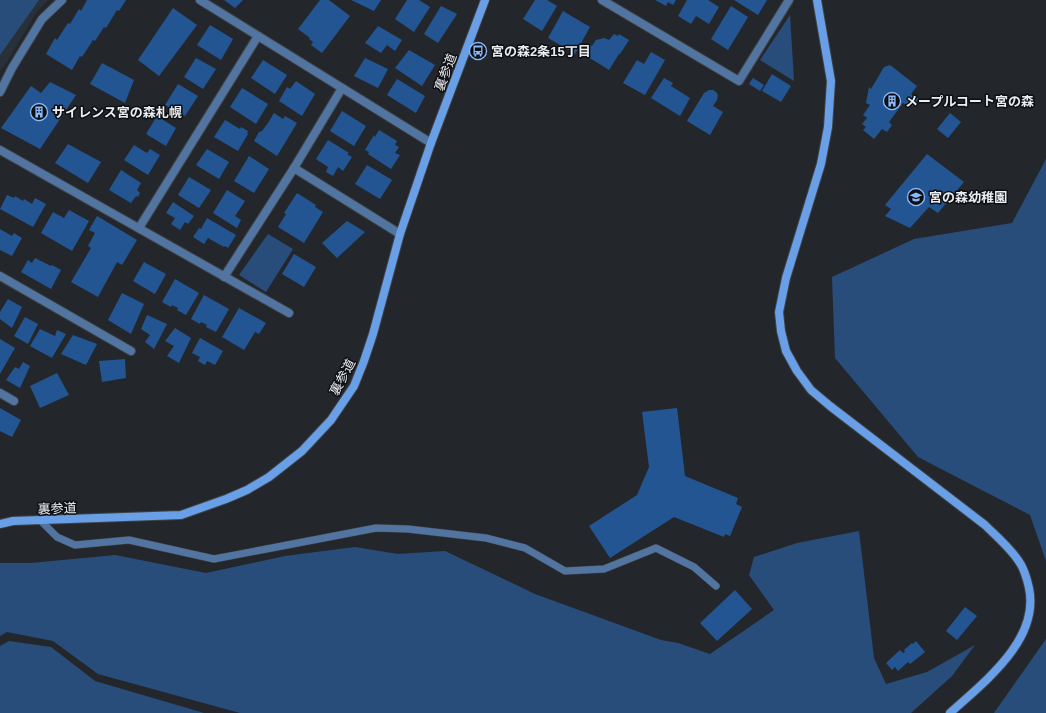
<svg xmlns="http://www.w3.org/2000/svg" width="1046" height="713" viewBox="0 0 1046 713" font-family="Arial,'Noto Sans JP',sans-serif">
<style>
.built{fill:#28303a}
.green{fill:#294d7b}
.building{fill:#235593}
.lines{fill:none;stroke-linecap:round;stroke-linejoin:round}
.lane-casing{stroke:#3f4348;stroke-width:8}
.street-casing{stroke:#3f4348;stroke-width:10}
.secondary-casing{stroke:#3f4348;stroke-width:10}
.lane{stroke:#5274a0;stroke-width:7}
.street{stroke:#5274a0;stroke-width:8}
.secondary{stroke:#699fe6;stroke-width:8}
.labels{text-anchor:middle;stroke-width:3;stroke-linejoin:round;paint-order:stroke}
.poi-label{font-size:13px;font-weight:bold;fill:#eaedf1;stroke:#0e0f12;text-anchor:start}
.street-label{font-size:13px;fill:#eaedf1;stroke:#0e0f12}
</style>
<rect width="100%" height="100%" fill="#23272c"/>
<path class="built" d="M0,0H48L36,13L7,62L0,71Z"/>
<g class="green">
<path d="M0,0H39L0,55Z"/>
<path d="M790,15L794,81L760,60Z"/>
<path d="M1046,159V561L1030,515L918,457L835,358L832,277L914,239L1012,223Z"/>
<path d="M268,234L293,249L266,292L239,275Z"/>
<path d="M859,531L874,658L886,684L927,672L975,645L952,676L911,713H240L98,674L53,641L7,632L0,636V563H31L115,555L206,573L285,556L355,547L398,554L445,551L535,594L661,640L678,643L710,654L774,610L749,575L754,557L797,543Z"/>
<path d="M1046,639V713H994Z"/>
<path d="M9,641L51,647L95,681L204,713H0V646Z"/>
</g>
<g class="building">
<path d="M87,0H126L119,11L117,10L106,28L104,27L95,41L93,40L82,57L80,56L72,70L46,54L55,38L57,40L68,23L70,24L79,9L81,11Z"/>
<path d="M224,0H243L235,8Z"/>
<path d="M320,0H329L350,16L322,53L311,45L313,42L309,39L310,38L298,29Z"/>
<path d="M351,0H381L374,11Z"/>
<path d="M407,0H419L430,7L414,32L395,19Z"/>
<path d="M535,0H547L557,6L542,31L523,19Z"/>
<path d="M655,0H676L673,5L668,2L666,6Z"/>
<path d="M687,0H708L719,7L709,24L696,16L691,24L678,16Z"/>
<path d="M734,0H767L758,15Z"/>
<path d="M441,6L457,14L438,43L424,34Z"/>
<path d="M731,6L748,17L728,50L711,39Z"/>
<path d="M173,8L197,25L159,76L138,60Z"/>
<path d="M563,11L590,27L575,54L548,38Z"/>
<path d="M210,25L233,39L221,60L197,45Z"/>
<path d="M378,26L402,40L395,51L387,45L381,53L365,43Z"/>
<path d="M614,34L618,36L619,34L629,40L620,54H619L609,70L585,55L591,45L592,46L596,40L604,38L609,40Z"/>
<path d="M409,50L435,65L422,86L395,68Z"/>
<path d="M651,52L665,60L645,95L623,83L637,60L644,64Z"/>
<path d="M196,58L216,69L203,89L184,77Z"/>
<path d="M365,58L388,69L378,88L354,76Z"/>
<path d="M263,60L287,75L275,94L251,78Z"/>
<path d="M102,63L134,80L125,103L90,84Z"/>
<path d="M890,65L917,86L911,94L919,99L913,106L910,104L908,106L903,103L889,122L892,125L887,132L882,129L874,139L863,130L866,127L862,124L867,118L863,115L870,105L866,103L869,87L871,89L884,67Z"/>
<path d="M772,74L791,86L781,102L762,91Z"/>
<path d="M664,78L673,83L671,86L690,98L680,116L651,98Z"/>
<path d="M753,78L764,85L760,91L749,84Z"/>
<path d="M397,79L425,96L416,113L387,95Z"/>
<path d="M296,81L315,94L302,116L279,101L287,87L290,89Z"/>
<path d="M50,82L76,95L40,149L1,128L31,86L41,93Z"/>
<path d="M178,84L198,96L185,116L165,105Z"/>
<path d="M242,88L268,104L256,124L230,107Z"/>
<path d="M709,90H713L716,92L718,95L717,100L713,106L723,112L710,135L687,121L704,93Z"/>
<path d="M342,111L366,126L354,146L330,131Z"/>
<path d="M274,113L283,119L285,116L297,123L277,156L254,141L259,132L262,131L268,123Z"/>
<path d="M950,113L961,122L948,138L937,129Z"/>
<path d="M157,116L176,128L166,146L146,134Z"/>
<path d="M225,120L240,129L241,127L248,131L247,133L248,134L238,151L214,137Z"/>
<path d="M379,130L397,141L395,145L399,147L395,153L400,155L391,169L368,154L369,152L365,150L374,135L375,137Z"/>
<path d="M328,140L349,153L347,154L352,157L343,171L338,167L333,176L326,172L328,167L316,159Z"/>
<path d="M68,144L101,162L88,183L55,163Z"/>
<path d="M134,145L147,153L150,149L160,155L148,175L124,160Z"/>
<path d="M207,149L229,162L219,179L196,165Z"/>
<path d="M927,154L964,182L938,213L929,207L910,228L885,216L891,209L885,205Z"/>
<path d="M249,156L269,169L254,193L234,181Z"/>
<path d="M367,165L392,180L380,199L355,184Z"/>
<path d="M121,170L141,183L137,190L140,193L138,197L136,196L131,203L109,190Z"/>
<path d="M189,177L211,190L199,208L178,195Z"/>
<path d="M227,190L245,201L235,216L241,220L237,228L213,213Z"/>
<path d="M297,193L316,205L315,207L323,212L304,243L278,227L286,214L284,213Z"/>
<path d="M7,195L14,198L15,196L23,201L24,199L32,204L35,198L46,204L33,227L0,209Z"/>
<path d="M173,202L194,216L188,224L185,222L180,230L171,224L175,218L166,213Z"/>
<path d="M69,210L89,221L72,251L41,233L53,212L64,218Z"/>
<path d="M97,216L137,240L122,265L117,262L98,297L71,282L91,248L88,246L95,233L89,230Z"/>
<path d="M207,218L236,235L228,248L225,246L224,247L208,238L204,244L193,237L199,228L201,229Z"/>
<path d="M347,221L365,232L337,258L322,243Z"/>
<path d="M0,229L12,236L14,233L22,238L12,256L0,250Z"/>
<path d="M294,254L316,267L304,287L282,274Z"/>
<path d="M35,258L51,266L52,265L61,270L51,289L21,272L28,260L32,263Z"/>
<path d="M144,262L166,274L155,294L133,281Z"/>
<path d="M175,279L199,293L186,315L177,310L178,308L172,305L171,307L162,302Z"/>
<path d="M122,293L144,304L131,334L108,320Z"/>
<path d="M204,295L229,309L216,332L206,327L207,325L201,322L200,324L191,319Z"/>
<path d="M8,299L22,307L12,328L0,319V312Z"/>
<path d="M239,308L266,323L259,334L255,332L244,350L222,337Z"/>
<path d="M147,315L167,324L154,349L145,342L150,335L141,329Z"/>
<path d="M25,317L38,324L28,344L14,336Z"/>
<path d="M175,328L191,338L179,363L167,356L174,346L165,341Z"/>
<path d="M40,329L55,336L57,330L66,334L52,358L30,346Z"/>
<path d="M73,335L97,344L86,365L61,354Z"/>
<path d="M200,338L223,351L215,365L207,361L205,365L198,361L200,357L192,353Z"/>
<path d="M0,339L15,348L0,374Z"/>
<path d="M125,359L126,378L102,382L99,361Z"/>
<path d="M23,362L30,366L20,388L6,380L15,367L19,369Z"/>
<path d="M57,373L69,395L40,408L30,386Z"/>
<path d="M0,408L21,420L12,437L0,431Z"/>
<path d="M677,408L685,476L738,498L736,504L742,507L730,536L725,534L724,537L674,517L610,558L589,526L637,495L649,467L642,412Z"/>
<path d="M735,590L752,609L717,641L700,623Z"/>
<path d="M965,607L977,616L957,640L946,631Z"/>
<path d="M916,641L925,652L910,664L908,662L898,671L895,667L892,670L886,663L900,650L903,653L905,652L904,650L912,643L913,644Z"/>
</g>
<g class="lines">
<g class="lane-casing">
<path id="lane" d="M40,520L57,537L75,545L129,540L214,559L376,528L408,529L486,538L525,548L565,571L604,569L656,548L694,567L716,586"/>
</g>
<g class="street-casing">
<g id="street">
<path d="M200,0L431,143"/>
<path d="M602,0L739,81L789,0"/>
<path d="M0,92L12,68L42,19L62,0"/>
<path d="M0,150L289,313"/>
<path d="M294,168L400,234"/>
<path d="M139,228L258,36"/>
<path d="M0,276L131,351"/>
<path d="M224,277L294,168L342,88"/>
<path d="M0,393L14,401"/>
</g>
</g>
<g class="secondary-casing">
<g id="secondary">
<path d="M817,0L831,81L828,127L821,164L786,278L779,312L781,331L786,351L797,371L811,390L830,406L985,525C996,536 1009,547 1018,560C1024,568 1027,579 1029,588C1040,640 984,682 950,713"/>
<path d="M0,524L13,521L181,515L226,499L247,490L269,477L302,451L331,420L354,386L364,361L373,334L400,234L431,143L485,0"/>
</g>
</g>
<use href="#lane" class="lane"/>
<use href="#street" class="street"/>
<use href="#secondary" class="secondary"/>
</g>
<defs>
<g id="bus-ring" transform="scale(0.9)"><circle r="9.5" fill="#0e0f12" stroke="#88bafc" stroke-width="1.5"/><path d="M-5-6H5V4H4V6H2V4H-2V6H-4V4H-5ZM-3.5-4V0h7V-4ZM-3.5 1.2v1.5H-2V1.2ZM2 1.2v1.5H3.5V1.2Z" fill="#88bafc"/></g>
<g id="building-ring" transform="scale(0.9)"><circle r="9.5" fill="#0e0f12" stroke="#88bafc" stroke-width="1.5"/><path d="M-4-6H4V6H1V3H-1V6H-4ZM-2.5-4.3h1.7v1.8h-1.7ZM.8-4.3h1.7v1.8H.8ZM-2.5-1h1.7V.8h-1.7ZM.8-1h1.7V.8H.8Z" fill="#88bafc"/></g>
<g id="school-ring" transform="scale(0.9)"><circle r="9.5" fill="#0e0f12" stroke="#88bafc" stroke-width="1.5"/><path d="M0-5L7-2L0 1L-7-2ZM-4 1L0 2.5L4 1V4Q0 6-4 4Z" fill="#88bafc"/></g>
</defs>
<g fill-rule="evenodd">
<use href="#bus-ring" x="478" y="51"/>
<use href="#building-ring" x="892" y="101"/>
<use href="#building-ring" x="39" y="112"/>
<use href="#school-ring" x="916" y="197"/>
</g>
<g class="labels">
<g class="poi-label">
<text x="491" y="56">宮の森2条15丁目</text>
<text x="905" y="106">メープルコート宮の森</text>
<text x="52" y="117">サイレンス宮の森札幌</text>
<text x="929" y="202">宮の森幼稚園</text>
</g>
<g class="street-label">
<text transform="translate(445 72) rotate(-69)" y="5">裏参道</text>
<text transform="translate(342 377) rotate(-62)" y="5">裏参道</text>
<text transform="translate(57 508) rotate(-2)" y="5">裏参道</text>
</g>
</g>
</svg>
